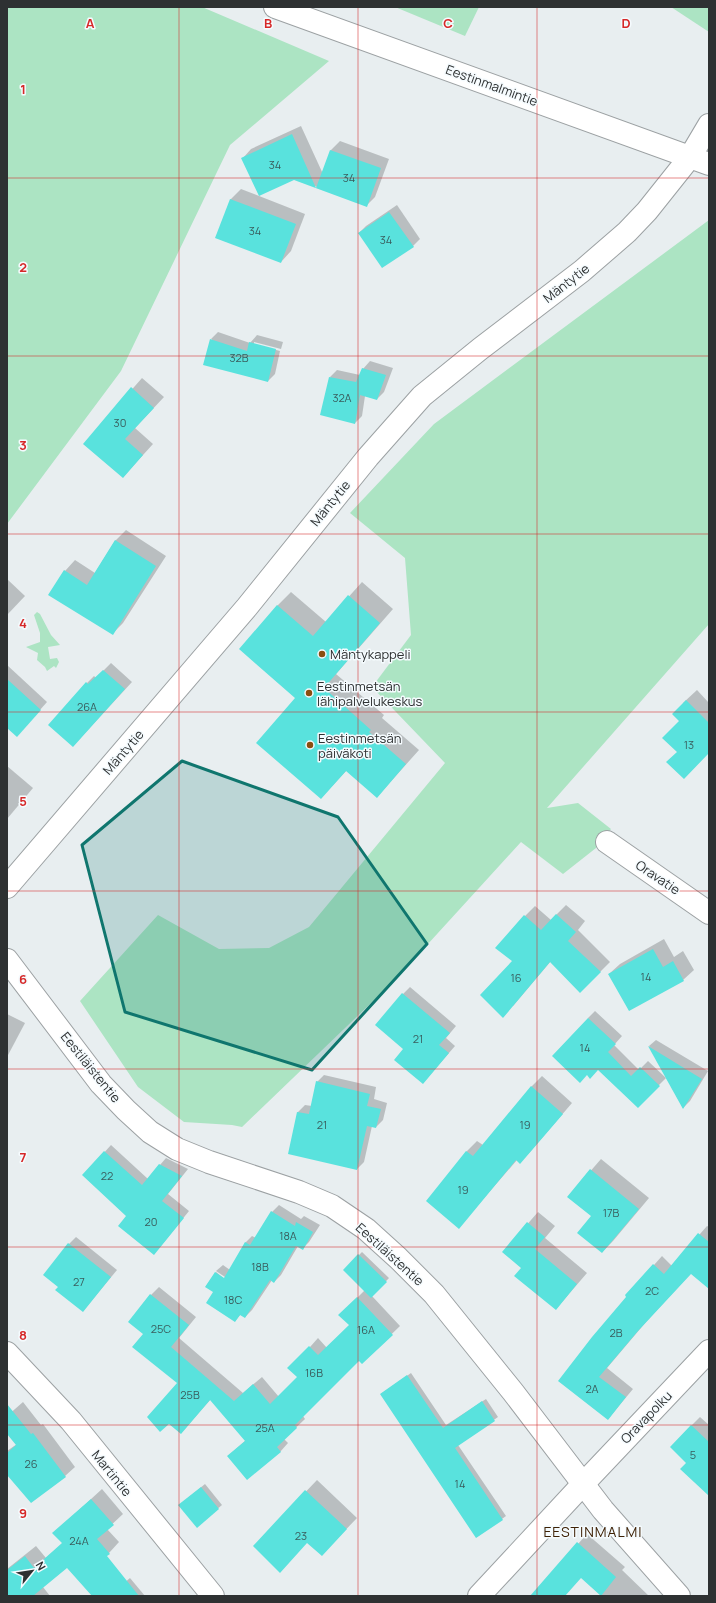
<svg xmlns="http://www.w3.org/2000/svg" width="716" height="1603" viewBox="0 0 716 1603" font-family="Manrope,sans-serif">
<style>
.green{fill:#ace4c3}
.shadow{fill:#0003}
.building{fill:#59e2dd}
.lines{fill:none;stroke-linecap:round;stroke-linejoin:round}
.minor-casing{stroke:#9ca1a3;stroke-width:24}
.tertiary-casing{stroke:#9ca1a3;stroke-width:24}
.minor{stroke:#fff;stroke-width:22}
.tertiary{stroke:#fff;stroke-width:22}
.marked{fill:#0f766e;fill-opacity:0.2;stroke:#0f766e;stroke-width:3;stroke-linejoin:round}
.grid{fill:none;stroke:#d62828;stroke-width:1;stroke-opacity:0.55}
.poi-dot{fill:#8b4e0f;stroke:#f5fbfe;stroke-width:1.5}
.labels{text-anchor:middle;stroke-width:3;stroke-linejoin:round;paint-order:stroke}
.number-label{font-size:11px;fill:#395d5d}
.street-label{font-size:13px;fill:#2e3132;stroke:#f5fbfe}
.poi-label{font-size:13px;fill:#2e3132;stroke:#f5fbfe;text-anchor:start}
.neighbourhood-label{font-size:14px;letter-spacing:1px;fill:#3e2105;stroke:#f5fbfe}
.grid-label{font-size:13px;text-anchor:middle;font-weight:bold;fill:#d62828;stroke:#f5fbfe;stroke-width:3;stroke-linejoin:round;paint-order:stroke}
</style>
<rect width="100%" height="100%" fill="#e8eef0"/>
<g class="green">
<path d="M7,7H202L329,61L230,145L121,371L7,524Z"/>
<path d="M395,7H479L465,36Z"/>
<path d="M671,7H709V32Z"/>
<path d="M709,220V624L547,808L578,803L611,829L596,848L563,874L521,842L396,979L242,1127L232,1125L184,1122L138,1087L80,1001L158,915L219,949L269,948L309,927L445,763L372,687L411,635L405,558L350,513L434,424Z"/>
<path d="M37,612L40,614L51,635L60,645L48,647L50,659L57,658L59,662L56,668L54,666L47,671L45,667L37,660L38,653L26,647L40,642V633L34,615Z"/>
</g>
<g class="shadow">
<path d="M301,126L323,174L331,150L340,141L389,159L375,197L366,206L243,158L251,149Z"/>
<path d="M241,189L305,214L291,251L281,262L230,200Z"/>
<path d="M397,205L420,239L413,246L359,233L366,226Z"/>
<path d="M218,332L250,343L257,335L283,342L281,349L254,342V344L280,351L275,374L268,381L211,339Z"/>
<path d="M370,361L393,368L384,392L377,399L365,396L362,416L355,423L330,377L337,370L360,375L363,369Z"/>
<path d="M142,378L164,397L135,428L153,444L123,477L84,444Z"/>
<path d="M126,530L166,556L123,623L112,634L65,571L75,560L95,573L115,541Z"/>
<path d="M7,579L25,596L7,615Z"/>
<path d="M362,582L393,609L336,674L384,715L382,718L419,750L377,797L347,770L321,798L296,698L240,649L278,605L291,592L326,622Z"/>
<path d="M111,663L132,682L73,746L87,683L94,676L96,678Z"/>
<path d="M7,665L47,702L24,728L7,726Z"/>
<path d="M697,690L709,703V752H678L680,721L683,703Z"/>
<path d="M7,766L33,788L7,819Z"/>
<path d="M566,905L585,921L578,930L610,962L580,992L551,961L513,1006V961L525,916L535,906L551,920Z"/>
<path d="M664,939L674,957L683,951L694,970L683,980L609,974L620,964Z"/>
<path d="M410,987L456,1026L446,1038L455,1046L423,1083L405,1049L403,994Z"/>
<path d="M595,1011L622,1036L614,1045L639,1070L648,1061L666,1078L638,1106L599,1068L588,1018Z"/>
<path d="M7,1014L25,1023L7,1057Z"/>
<path d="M656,1040L708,1071L690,1101L683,1108L649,1046Z"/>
<path d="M324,1075L376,1087L374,1099L387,1103L383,1120L376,1127L372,1126L364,1162L357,1169L289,1153L298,1112L305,1105L312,1106L317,1082Z"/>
<path d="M542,1076L572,1103L530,1152L520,1162L517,1160L459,1227L427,1201L467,1151L477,1141L483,1145L532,1086Z"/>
<path d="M111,1145L148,1179L166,1158L188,1169L168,1194L189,1211L160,1247L84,1175Z"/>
<path d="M601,1159L649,1198L613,1241L602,1252L592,1216L568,1197Z"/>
<path d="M279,1205L301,1219L304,1216L320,1225L309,1242L302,1249L298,1246L281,1275L274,1282L272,1280L252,1310L245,1317L241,1314L235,1321L215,1292L206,1286L216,1272L227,1281L228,1279L216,1271L223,1265L230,1270L245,1243L252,1236L256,1238L272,1212Z"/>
<path d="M538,1212L555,1226L545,1238L587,1273L556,1309L522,1268L503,1252Z"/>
<path d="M707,1226L709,1227V1288L691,1273L646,1322L607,1368L633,1389L608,1419L559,1381L628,1296L626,1295L654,1265L662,1256L672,1266Z"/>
<path d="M76,1237L117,1270L83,1311L59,1287L69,1244Z"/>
<path d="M362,1252L389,1278L372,1296L400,1326L362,1363L359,1359L303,1416L305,1419L284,1439L288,1443L280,1452L228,1456L246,1440L211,1399L181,1433L178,1383L144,1333L151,1295L159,1287L196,1317L179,1338L243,1393L262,1377L279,1397L298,1377L310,1347L318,1338L327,1348L350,1325L340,1315L365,1290L344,1270Z"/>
<path d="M411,1373L446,1425L486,1399L498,1417L458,1445L506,1516L477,1537L381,1394Z"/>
<path d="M23,1402L41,1425L43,1424L75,1467L65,1476L7,1473V1451L17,1444L7,1433V1416Z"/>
<path d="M700,1417L709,1425V1495L688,1463L691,1426Z"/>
<path d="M317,1480L357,1518L332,1544L308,1542L254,1546Z"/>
<path d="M205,1484L222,1505L197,1526L183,1502Z"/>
<path d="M102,1489L123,1514L107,1529L119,1542L109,1553L67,1567L43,1587L50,1596H7V1569L36,1546L46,1558L63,1543L54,1533Z"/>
<path d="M587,1534L625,1567L622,1570L649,1596H603L581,1577L564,1596H531Z"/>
<path d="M130,1578L145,1596H109Z"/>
</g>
<g class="building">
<path d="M292,134L316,188L330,150L381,168L367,207L294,180L259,196L241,158Z"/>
<path d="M230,199L296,224L281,263L215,238Z"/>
<path d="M389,212L414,247L382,268L358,233Z"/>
<path d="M210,339L247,351L249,342L276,349L268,382L203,365Z"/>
<path d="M362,368L386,375L377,400L360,395L355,424L320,415L329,377L356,382Z"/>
<path d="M131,387L154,408L125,439L143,455L123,478L83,444Z"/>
<path d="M115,540L156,566L113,635L48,595L64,570L87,585Z"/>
<path d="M348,595L380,623L324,688L371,730L369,732L406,764L377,798L346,771L321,799L256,743L295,698L239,649L277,605L313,636Z"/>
<path d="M103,670L125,689L73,747L48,725L86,682L88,684Z"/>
<path d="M7,679L41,710L17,737L7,728Z"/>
<path d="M686,700L709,723V753L684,779L666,762L677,752L662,738L679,721L672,714Z"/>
<path d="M556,914L576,932L568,941L601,972L580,993L550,962L503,1018L480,995L512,961L495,948L524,915L541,930Z"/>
<path d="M653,949L663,967L673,961L684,981L629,1011L608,974Z"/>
<path d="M402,993L450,1033L439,1045L449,1053L423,1084L394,1060L403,1049L375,1025Z"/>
<path d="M588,1018L616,1044L608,1052L631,1076L640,1067L660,1086L638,1108L598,1070L590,1079L587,1075L580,1083L552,1056Z"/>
<path d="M648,1046L702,1079L683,1109Z"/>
<path d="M316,1081L370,1094L367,1106L381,1109L376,1128L367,1126L357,1170L288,1154L297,1112L309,1114Z"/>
<path d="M531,1086L563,1114L520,1164L516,1160L459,1229L426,1201L466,1151L473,1156Z"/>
<path d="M104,1151L142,1185L159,1164L182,1176L162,1201L184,1218L154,1255L118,1226L126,1216L82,1175Z"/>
<path d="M590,1169L639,1209L602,1253L577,1233L591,1216L567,1197Z"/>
<path d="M271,1211L295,1226L296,1222L313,1232L303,1250L296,1246L274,1283L270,1280L245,1318L240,1315L235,1322L206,1303L213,1292L205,1287L215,1272L224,1278L245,1242L250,1245Z"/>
<path d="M527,1222L545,1237L535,1249L577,1284L556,1310L514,1276L521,1268L502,1252Z"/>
<path d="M698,1233L709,1242V1289L691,1274L638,1331L599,1377L626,1397L608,1420L558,1381L592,1337L626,1297L625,1295L653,1264L664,1274Z"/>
<path d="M68,1243L111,1277L83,1312L55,1290L58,1287L43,1275Z"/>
<path d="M358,1254L387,1282L371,1298L343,1270Z"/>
<path d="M150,1294L189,1325L171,1347L234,1401L253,1384L270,1404L297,1377L287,1368L309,1346L318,1355L349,1325L338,1315L357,1297L393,1335L362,1364L359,1361L295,1425L297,1428L277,1447L281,1452L247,1480L227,1456L245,1441L210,1400L181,1434L169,1424L160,1432L147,1417L177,1383L132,1347L143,1334L128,1322Z"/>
<path d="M407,1375L443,1428L482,1401L495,1421L455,1448L503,1520L476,1538L380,1394Z"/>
<path d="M7,1404L31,1434L33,1433L66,1477L31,1503L7,1475V1453L16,1445L7,1434Z"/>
<path d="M691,1425L709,1442V1496L680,1469L686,1463L670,1447Z"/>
<path d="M201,1487L219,1509L197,1528L178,1505Z"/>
<path d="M305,1490L347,1529L322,1556L307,1543L280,1573L253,1546Z"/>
<path d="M91,1499L114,1525L97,1539L110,1554L107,1556L139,1596H92L67,1568L33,1596H7V1570L25,1556L34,1568L62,1543L52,1533Z"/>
<path d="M577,1542L616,1577L601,1596L581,1578L565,1596H530Z"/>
</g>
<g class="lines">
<g class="minor-casing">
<g id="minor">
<path d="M607,842L709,913"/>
<path d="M7,887L247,607L368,457L422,396L480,349L582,271L627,232L647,211L690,157L709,125"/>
<path d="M7,960L101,1084L126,1110L150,1132L177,1149L209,1162L299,1192L332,1206L366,1229L398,1258L434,1294L513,1392L603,1510L679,1596"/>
<path d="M7,1353L71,1421L213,1596"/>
<path d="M479,1596L583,1484L709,1351"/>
</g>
</g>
<g class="tertiary-casing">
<path id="tertiary" d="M275,7L709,164"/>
</g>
<use href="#minor" class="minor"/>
<use href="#tertiary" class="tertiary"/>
</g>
<path class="marked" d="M182,761L338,817L427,944L312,1070L125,1012L82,845Z"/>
<path class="grid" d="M179,7V1596M358,7V1596M537,7V1596M7,178H709M7,356H709M7,534H709M7,712H709M7,891H709M7,1069H709M7,1247H709M7,1425H709"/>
<g class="poi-dot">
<circle cx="322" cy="654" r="4"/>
<circle cx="309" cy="693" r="4"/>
<circle cx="310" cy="745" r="4"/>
</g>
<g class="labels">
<g class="number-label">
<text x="275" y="169">34</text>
<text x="349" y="182">34</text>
<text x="255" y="235">34</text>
<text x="386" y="244">34</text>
<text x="239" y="362">32B</text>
<text x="342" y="402">32A</text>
<text x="120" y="427">30</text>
<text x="87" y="711">26A</text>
<text x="689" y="749">13</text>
<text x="646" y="981">14</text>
<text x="516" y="982">16</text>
<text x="418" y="1043">21</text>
<text x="585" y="1052">14</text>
<text x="322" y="1129">21</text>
<text x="525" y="1129">19</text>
<text x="107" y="1180">22</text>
<text x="463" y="1194">19</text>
<text x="611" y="1217">17B</text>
<text x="151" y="1226">20</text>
<text x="288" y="1240">18A</text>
<text x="260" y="1271">18B</text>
<text x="79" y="1286">27</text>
<text x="652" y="1295">2C</text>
<text x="233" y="1304">18C</text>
<text x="161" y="1333">25C</text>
<text x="366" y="1334">16A</text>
<text x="616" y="1337">2B</text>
<text x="314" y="1377">16B</text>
<text x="592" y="1393">2A</text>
<text x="190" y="1399">25B</text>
<text x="265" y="1432">25A</text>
<text x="693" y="1459">5</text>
<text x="31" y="1468">26</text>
<text x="460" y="1488">14</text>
<text x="301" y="1540">23</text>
<text x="79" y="1545">24A</text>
</g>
<g class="street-label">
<text transform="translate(492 85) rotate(20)" y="5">Eestinmalmintie</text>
<text transform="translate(566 283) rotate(-38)" y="5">Mäntytie</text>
<text transform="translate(330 503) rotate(-51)" y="5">Mäntytie</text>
<text transform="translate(123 752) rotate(-49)" y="5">Mäntytie</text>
<text transform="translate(658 877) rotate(34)" y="5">Oravatie</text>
<text transform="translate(91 1067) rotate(51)" y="5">Eestiläistentie</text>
<text transform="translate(390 1254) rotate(42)" y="5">Eestiläistentie</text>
<text transform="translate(646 1417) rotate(-46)" y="5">Oravapolku</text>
<text transform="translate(112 1473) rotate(51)" y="5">Martintie</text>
</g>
<g class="poi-label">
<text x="330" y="659">Mäntykappeli</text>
<text x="317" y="691">Eestinmetsän<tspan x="317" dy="15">lähipalvelukeskus</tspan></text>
<text x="318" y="743">Eestinmetsän<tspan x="318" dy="15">päiväkoti</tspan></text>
</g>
<g class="neighbourhood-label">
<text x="593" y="1537">EESTINMALMI</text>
</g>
</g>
<g class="grid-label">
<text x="90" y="28">A</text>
<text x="268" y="28">B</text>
<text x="448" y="28">C</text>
<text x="626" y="28">D</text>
<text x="23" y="94">1</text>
<text x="23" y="272">2</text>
<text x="23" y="450">3</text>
<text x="23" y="628">4</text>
<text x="23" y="806">5</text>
<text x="23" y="984">6</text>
<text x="23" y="1162">7</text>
<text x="23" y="1340">8</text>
<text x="23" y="1518">9</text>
</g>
<rect width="716" height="1603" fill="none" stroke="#2e3132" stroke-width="16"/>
<g transform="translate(32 1571) rotate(60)" stroke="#f5fbfe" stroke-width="3" paint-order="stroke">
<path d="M0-3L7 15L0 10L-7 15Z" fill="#2e3132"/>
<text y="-6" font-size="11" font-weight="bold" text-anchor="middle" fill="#2e3132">N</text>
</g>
</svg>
